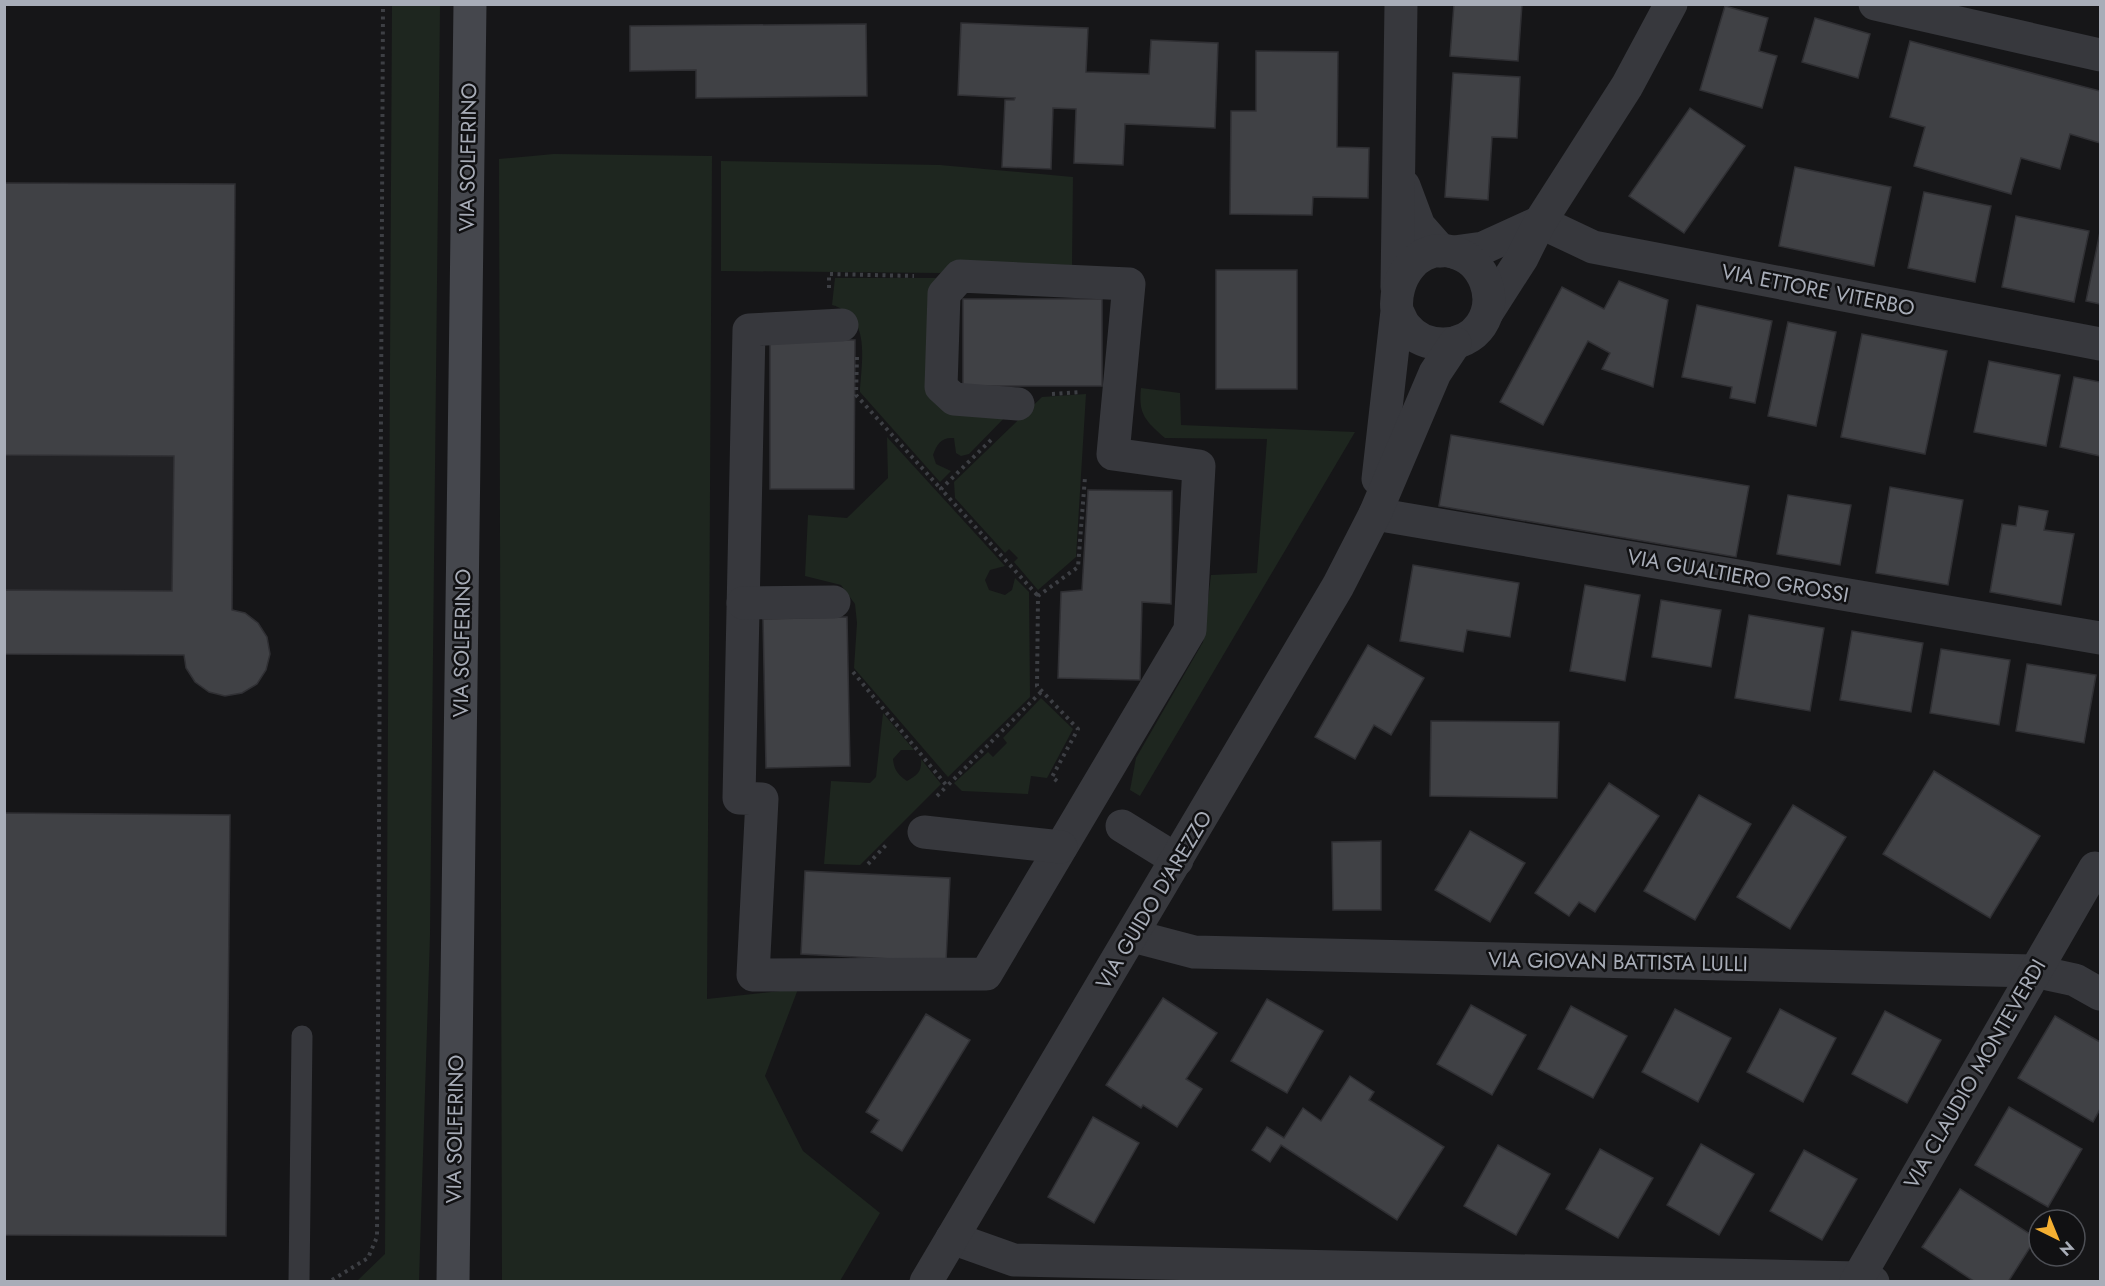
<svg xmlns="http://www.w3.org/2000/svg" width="2105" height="1286" viewBox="0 0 2105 1286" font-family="Jost,sans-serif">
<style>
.built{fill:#222225}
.green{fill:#1e261f}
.building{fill:#404145;stroke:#303034;stroke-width:1.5}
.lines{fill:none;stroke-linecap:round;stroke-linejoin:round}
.path{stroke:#3d3f44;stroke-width:4;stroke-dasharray:3 4.5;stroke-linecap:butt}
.service{stroke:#37383d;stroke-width:21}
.minor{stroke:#37383d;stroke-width:33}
.tertiary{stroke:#37383d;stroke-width:33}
.secondary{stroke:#45474d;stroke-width:33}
.labels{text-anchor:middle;stroke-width:5;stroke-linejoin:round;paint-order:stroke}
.street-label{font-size:21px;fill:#a8adb8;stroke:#111113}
</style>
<rect width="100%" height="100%" fill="#161618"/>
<path class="built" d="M5,183L235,184L232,609L245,613L258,623L267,637L270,654L266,670L257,684L209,692L195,682L186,668L184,655L5,654Z"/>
<g class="green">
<path d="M392,5H440L430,935L419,1281L356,1282L385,1254Z"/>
<path d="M554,154L712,156L707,999L798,989L765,1076L803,1151L880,1213L840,1281H502L499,159Z"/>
<path d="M721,161L940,165L1073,177L1072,265L964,262L940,273L721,271Z"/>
<path d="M835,278H937L929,374L1010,412L969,454L961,456L956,453L954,438C941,437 937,444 933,455L936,464L951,471L940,482L860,392C862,359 871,316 832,305Z"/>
<path d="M1141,388L1180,393L1181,425L1355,432L1140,796L1130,790L1136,758L1203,642L1211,575L1257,573L1267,439L1165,438C1146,421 1138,415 1141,388Z"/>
<path d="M1086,394L1076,557L1038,590L1014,562L1018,558L1009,549L1005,553L955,498L954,482L1042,397Z"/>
<path d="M887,437L1005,566L990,570L985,580L989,590L1005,595L1012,590L1015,578L1029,592L1030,697L948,777L854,668L857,623L855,604L841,585L805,576L808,515L847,518L888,478Z"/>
<path d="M1041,698L1073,729L1047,778L1031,776L1028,794L962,791L954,783L988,752L993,757L1007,743L1003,738Z"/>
<path d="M883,713L914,750H901L893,759C894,770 898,775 907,781C918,775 922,771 921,759L941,784L860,865L824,864L831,781L870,783L876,777Z"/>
</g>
<g class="building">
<path d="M1454,4H1522L1518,61L1450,56Z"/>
<path d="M1725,6L1768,18L1759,51L1777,56L1762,108L1700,90Z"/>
<path d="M1815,18L1870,34L1858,78L1802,62Z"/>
<path d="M961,23L1088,28L1086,72L1149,74L1151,40L1218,43L1215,128L1125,124L1123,165L1074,163L1076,109L1053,108L1051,169L1002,167L1005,100H1014L1015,98L958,95Z"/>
<path d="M866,24L867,96L696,98V70L630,71V26Z"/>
<path d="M1910,41L2100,91V143L2070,134L2060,169L2021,158L2011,194L1914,166L1925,127L1890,117Z"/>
<path d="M1256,51L1338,52L1337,147L1369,148L1368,198L1313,197L1312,215L1230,214L1231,111H1256Z"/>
<path d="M1453,73L1520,77L1517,138L1492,137L1488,200L1445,197Z"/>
<path d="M1690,108L1745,146L1684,233L1629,196Z"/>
<path d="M1795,167L1891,187L1874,266L1779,246Z"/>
<path d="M4,183L235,184L232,610L245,613L258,623L267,637L270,654L266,670L257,684L242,693L225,696L209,692L195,682L186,668L184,655L4,654V590L172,591L174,456L4,455Z"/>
<path d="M1924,192L1991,206L1975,282L1908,268Z"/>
<path d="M2016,216L2089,231L2074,302L2002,287Z"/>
<path d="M2100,232V304L2086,301Z"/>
<rect x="1216" y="270" width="81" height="119"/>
<path d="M1619,281L1668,300L1653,387L1602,369L1610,353L1588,341L1543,425L1500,402L1562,287L1604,309Z"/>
<rect x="963" y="299" width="139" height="87"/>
<path d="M1697,305L1772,321L1755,403L1730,398L1732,387L1682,377Z"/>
<path d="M1788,322L1836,332L1816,426L1768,416Z"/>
<path d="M1862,334L1947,351L1925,454L1841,437Z"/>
<path d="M770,340H855L854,489H770Z"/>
<path d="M1989,361L2060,375L2046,446L1974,432Z"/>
<path d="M2074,377L2100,382V456L2060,447Z"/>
<path d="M1451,435L1749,486L1736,557L1439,506Z"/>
<path d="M1890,487L1963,500L1948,585L1876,573Z"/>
<path d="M1088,490L1172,491L1171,604L1142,602L1140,680L1058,678L1061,592L1082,590Z"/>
<path d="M1788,495L1851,505L1840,565L1777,554Z"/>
<path d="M2019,506L2048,511L2044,530L2074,534L2061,605L1990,592L2002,524L2016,526Z"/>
<path d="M1413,565L1519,583L1510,637L1467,630L1463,652L1400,641Z"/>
<path d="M1585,585L1640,595L1625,681L1570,671Z"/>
<path d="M1661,600L1721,610L1711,667L1652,657Z"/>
<path d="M1749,615L1824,628L1810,711L1735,698Z"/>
<path d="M847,617L850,766L766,768L763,619Z"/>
<path d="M1852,631L1923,643L1911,712L1840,700Z"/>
<path d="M1368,645L1424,678L1391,735L1374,725L1355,759L1315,737Z"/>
<path d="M1941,649L2010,660L1999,725L1930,713Z"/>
<path d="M2027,664L2096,675L2084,743L2016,731Z"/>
<path d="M1431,721L1559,722L1557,798L1430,796Z"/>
<path d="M1934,771L2040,836L1990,918L1883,854Z"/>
<path d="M1609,783L1659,816L1595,912L1579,902L1569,916L1535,893Z"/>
<path d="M1699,795L1751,824L1695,920L1644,891Z"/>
<path d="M1793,805L1846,837L1790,929L1737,897Z"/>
<path d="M4,813L230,815L226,1236L4,1235Z"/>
<path d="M1470,831L1525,863L1490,922L1435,890Z"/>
<path d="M1381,841V910H1333L1332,842Z"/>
<path d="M805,871L950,878L946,962L801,954Z"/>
<path d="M1163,998L1217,1033L1186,1079L1202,1089L1177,1127L1143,1105L1141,1108L1106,1085Z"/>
<path d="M1267,999L1323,1031L1287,1093L1231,1061Z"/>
<path d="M1471,1005L1526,1035L1492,1095L1437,1064Z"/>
<path d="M1571,1006L1627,1036L1593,1098L1538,1069Z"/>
<path d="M1675,1009L1731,1038L1698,1102L1642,1072Z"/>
<path d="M1780,1009L1836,1038L1803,1102L1747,1072Z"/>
<path d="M1885,1011L1941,1040L1907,1103L1852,1074Z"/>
<path d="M926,1014L970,1040L902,1151L871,1132L879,1120L866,1112Z"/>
<path d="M2055,1016L2100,1042V1109L2093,1122L2018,1078Z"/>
<path d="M1350,1076L1374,1092L1369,1100L1444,1147L1397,1220L1281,1145L1270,1162L1252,1150L1267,1127L1284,1138L1303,1108L1321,1121Z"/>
<path d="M2009,1107L2082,1149L2048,1207L1975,1165Z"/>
<path d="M1093,1117L1139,1143L1094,1223L1048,1197Z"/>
<path d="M1701,1144L1754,1174L1719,1235L1667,1205Z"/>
<path d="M1498,1145L1550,1174L1516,1235L1464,1206Z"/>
<path d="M1600,1149L1653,1178L1618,1238L1566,1209Z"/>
<path d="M1804,1150L1857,1179L1822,1240L1770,1211Z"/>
<path d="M1960,1189L2036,1238L2008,1282H1975L1922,1247Z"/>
</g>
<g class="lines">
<g class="path">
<path d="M829,288V274L914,276"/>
<path d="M857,357L856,395L941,489"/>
<path d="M1052,394L1081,392"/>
<path d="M991,440L941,489L1038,596"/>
<path d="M853,672L947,786L1042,691"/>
<path d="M1057,781L1052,777L1078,729L1037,686L1038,596L1078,567L1085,477"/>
<path d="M937,796L947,786"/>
<path d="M868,864L888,843"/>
<path d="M332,1280L368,1258L377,1237L383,4"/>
</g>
<path class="service" d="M299,1282L302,1036"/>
<g class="minor">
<path d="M1875,4L2100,55"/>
<path d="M1404,186L1419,226L1441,251"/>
<path d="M1540,222L1593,247L2100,344"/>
<path d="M1397,287L1401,4"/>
<path d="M842,325L749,330L739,798L762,799L753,975L986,974L1190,630L1199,466L1113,454L1129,284L960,276L944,294L941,387L954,399L1018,404"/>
<path d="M1375,514L2100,638"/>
<path d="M743,603L834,602"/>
<path d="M924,832L1061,847"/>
<path d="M1133,936L1194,952L2034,971L2075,980L2100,994"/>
<path d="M952,1238L1014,1260L1858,1278L1873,1282"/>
<path d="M1856,1282L2095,868"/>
</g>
<g class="tertiary">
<path d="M1454,252L1483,248L1540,222"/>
<path d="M1488,311L1522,258L1540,222L1627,86L1671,4"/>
<path d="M1378,479L1397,311C1393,280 1416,243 1453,252C1484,260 1499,298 1481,325C1464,350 1424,350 1406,327C1402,323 1400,316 1397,311"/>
<path d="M1122,826L1177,860"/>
<path d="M926,1282L1338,586L1375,514L1435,373L1455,343"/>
</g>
<path class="secondary" d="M453,1282L470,4"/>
</g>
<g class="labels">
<g class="street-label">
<text transform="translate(468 157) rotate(-89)" y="7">VIA SOLFERINO</text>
<text transform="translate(1818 290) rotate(11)" y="7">VIA ETTORE VITERBO</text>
<text transform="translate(1738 576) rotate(10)" y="7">VIA GUALTIERO GROSSI</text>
<text transform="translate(462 643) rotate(-89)" y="7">VIA SOLFERINO</text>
<text transform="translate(1154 900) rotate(-59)" y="7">VIA GUIDO D'AREZZO</text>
<text transform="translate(1618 962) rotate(1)" y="7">VIA GIOVAN BATTISTA LULLI</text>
<text transform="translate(1975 1074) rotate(-60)" y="7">VIA CLAUDIO MONTEVERDI</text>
<text transform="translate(455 1129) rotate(-89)" y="7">VIA SOLFERINO</text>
</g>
</g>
<rect width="2105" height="1286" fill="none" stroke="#a8adb8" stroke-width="12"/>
<g transform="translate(2057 1238) rotate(137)"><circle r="28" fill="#111113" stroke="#4d4f55" stroke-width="1.5"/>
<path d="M0-4.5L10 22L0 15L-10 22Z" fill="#f4af32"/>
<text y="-9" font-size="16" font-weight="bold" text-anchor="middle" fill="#a8adb8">N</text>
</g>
</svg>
